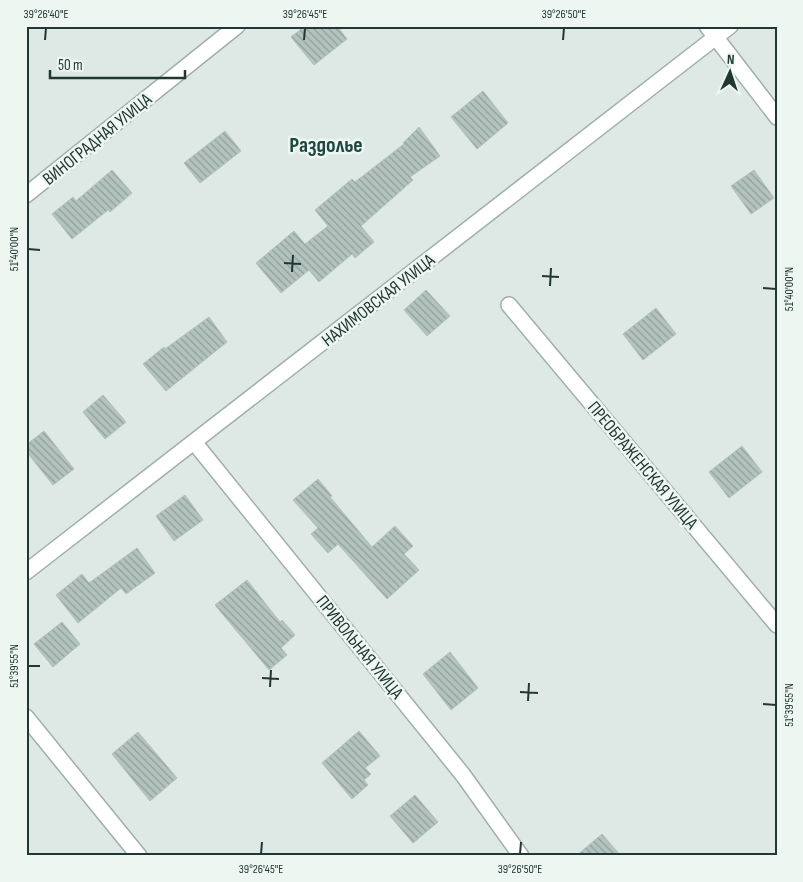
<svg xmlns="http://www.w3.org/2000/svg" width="803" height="882" viewBox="0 0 803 882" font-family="'Sofia Sans Condensed',sans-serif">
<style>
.building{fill:url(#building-back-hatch);stroke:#b1c1bc}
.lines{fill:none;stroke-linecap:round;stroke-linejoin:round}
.minor-casing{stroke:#a1afac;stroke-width:18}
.minor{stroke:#fff;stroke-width:15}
.ticks{fill:none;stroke:#203733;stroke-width:2}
.labels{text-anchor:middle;stroke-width:5;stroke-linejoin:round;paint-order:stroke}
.street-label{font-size:18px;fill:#203733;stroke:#eef6f2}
.district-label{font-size:22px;font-weight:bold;fill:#1e4741;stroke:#eef6f2}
.neatline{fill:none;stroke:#203733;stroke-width:2}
.ticks-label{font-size:12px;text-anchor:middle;fill:#203733}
</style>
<defs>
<pattern id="building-back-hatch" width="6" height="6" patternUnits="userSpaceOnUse" patternTransform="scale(1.25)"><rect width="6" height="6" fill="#b3c3be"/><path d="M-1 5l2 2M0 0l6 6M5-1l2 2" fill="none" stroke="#919f9b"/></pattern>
</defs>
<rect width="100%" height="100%" fill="#dee8e5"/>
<g class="building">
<path d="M305,26H337L347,39L314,65L291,37Z"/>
<path d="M483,91L508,123L477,149L451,117Z"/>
<path d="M419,127L440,156L410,177L413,180L361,226L374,242L355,258L352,254L319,282L309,270L281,293L256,263L294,231L305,244L328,226L315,210L352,179L355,182L404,144L403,143Z"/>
<path d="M225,131L241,151L200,183L184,163Z"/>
<path d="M112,170L132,193L110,212L108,210L72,239L52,214L73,197L76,201Z"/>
<path d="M754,170L774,198L751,214L731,186Z"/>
<path d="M426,290L450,316L427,336L404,310Z"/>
<path d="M656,308L676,334L643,360L623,334Z"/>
<path d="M209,317L227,342L166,391L143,364L164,347L165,349Z"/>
<path d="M103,395L126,422L105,439L83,412Z"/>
<path d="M44,431L74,469L53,485L26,451V445Z"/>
<path d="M742,446L762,472L729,498L709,472Z"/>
<path d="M318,479L332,496L330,497L372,547L395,526L413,546L404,554L419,570L387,599L338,544L328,553L311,534L318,528L293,500Z"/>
<path d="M185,495L203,520L174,541L156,516Z"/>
<path d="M137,548L155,573L126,594L121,588L78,623L56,595L82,574L89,583Z"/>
<path d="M247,580L280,622L282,620L295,635L281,648L287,655L269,670L215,605Z"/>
<path d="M62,622L80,644L53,667L34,644Z"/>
<path d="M450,652L478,688L451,710L423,674Z"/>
<path d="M359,731L380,756L365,768L371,774L364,780L368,785L352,799L322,763Z"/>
<path d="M138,732L177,778L150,801L112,754Z"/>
<path d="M415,795L438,822L413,843L390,816Z"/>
<path d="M602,834L621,856H576Z"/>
</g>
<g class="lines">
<g class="minor-casing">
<g id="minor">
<path d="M707,26L777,117"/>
<path d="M26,195L237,26"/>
<path d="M509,305L777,625"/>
<path d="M194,442L463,775L521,856"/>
<path d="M26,572L730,26"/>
<path d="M26,717L139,856"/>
</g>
</g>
<use href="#minor" class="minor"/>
</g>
<path class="ticks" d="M45,40L46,28M304,40L305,28M563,40L564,28M28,249L40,250M284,263L301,264M292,272L293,255M542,276L559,277M550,286L551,268M763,288L776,289M28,666H40M262,678L279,679M270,687L271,670M520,692L538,693M528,701L529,683M763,704L776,705M261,854L262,842M520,854L521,842"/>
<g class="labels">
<g class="street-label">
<text transform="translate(97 139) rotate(-39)" y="6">ВИНОГРАДНАЯ УЛИЦА</text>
<text transform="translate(378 300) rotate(-38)" y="6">НАХИМОВСКАЯ УЛИЦА</text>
<text transform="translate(643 465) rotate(50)" y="6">ПРЕОБРАЖЕНСКАЯ УЛИЦА</text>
<text transform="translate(360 647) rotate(51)" y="6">ПРИВОЛЬНАЯ УЛИЦА</text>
</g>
<g class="district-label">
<text x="326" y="152">Раздолье</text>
</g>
</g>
<rect width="803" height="882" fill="none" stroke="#eef6f2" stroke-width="55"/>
<g transform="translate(730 72) rotate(3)" stroke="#eef6f2" stroke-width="4" paint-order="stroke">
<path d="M0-4L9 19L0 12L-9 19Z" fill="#203733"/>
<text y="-8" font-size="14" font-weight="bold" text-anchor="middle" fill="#203733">N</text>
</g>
<path d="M50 70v8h135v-8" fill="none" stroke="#203733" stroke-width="2.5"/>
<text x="58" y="70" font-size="15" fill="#203733" stroke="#eef6f2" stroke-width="4" paint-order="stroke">50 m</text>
<rect x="28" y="28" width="748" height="826" class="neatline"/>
<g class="ticks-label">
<text x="46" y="18">39°26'40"E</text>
<text x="305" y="18">39°26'45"E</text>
<text x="564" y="18">39°26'50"E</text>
<text transform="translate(14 249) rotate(-90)" y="4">51°40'00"N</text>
<text transform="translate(789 289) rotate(-90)" y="4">51°40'00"N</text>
<text transform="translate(14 666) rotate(-90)" y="4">51°39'55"N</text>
<text transform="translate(789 705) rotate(-90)" y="4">51°39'55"N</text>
<text x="261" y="873">39°26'45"E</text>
<text x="520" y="873">39°26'50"E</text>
</g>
</svg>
